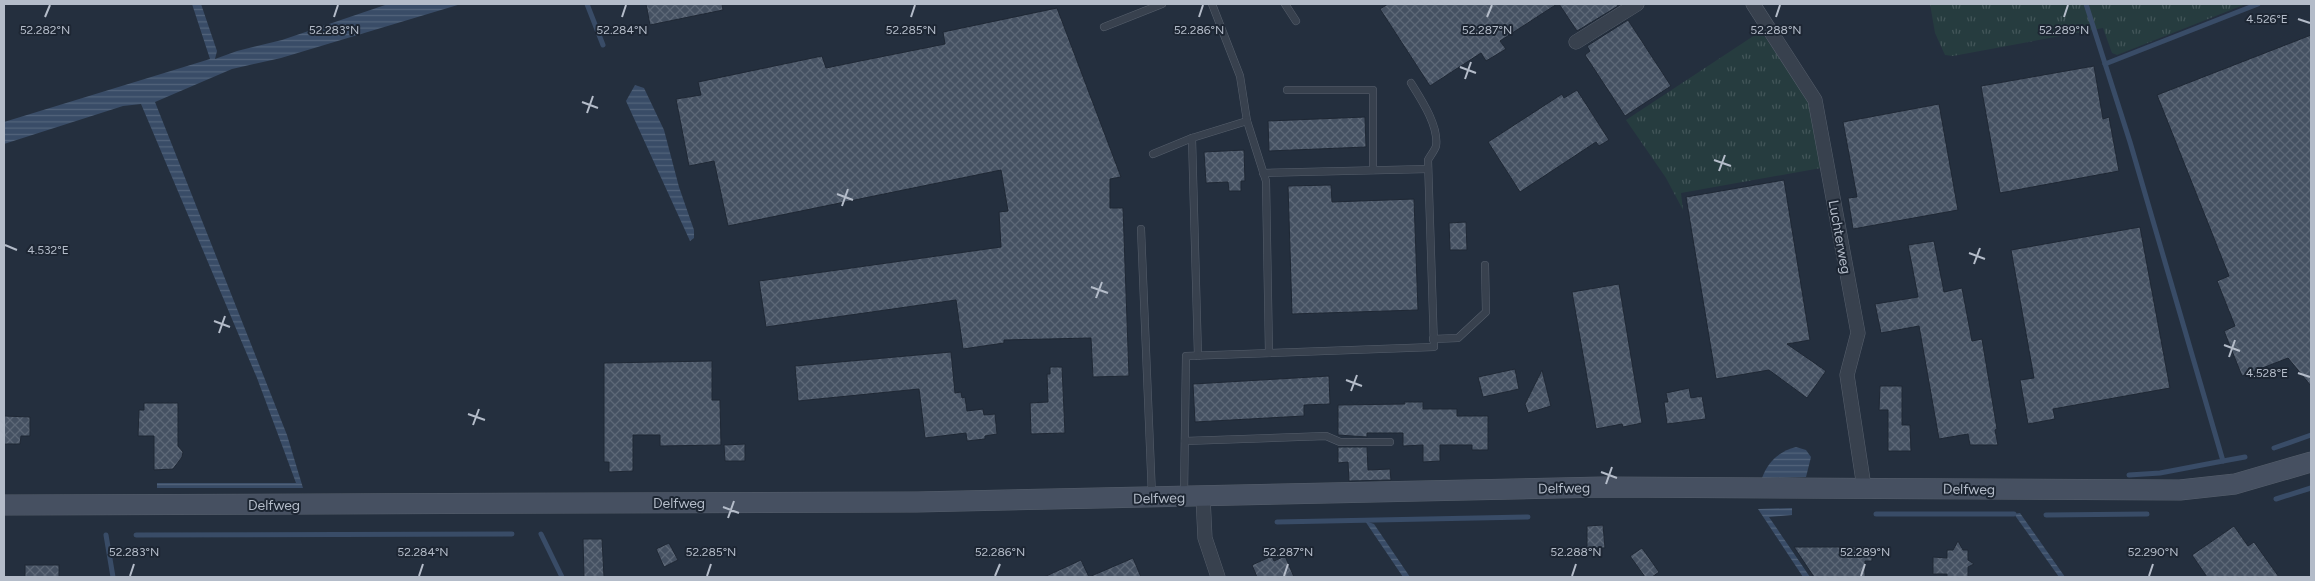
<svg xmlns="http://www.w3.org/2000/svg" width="2315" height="581" viewBox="0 0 2315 581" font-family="Figtree,sans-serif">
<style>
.grass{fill:url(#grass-tufts)}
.water{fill:url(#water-rules)}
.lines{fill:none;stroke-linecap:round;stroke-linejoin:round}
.stream{stroke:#394c67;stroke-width:5}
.building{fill:url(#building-cross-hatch);stroke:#1f2835}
.service-casing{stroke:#565f6c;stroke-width:8}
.minor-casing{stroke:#565f6c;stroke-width:15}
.secondary-casing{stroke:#565f6c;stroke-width:21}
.service{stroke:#38414e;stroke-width:7}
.minor{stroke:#38414e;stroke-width:14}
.secondary{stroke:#465061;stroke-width:20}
.ticks{fill:none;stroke:#b4bcc9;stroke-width:2}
.labels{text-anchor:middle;stroke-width:4;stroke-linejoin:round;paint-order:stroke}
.street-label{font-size:14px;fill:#b4bcc9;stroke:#1d2633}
.ticks-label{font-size:12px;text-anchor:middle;fill:#b4bcc9;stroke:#1d2633;stroke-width:4;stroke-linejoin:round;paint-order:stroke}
</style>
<defs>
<pattern id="grass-tufts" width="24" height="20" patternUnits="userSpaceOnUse" patternTransform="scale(1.25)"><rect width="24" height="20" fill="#263c3f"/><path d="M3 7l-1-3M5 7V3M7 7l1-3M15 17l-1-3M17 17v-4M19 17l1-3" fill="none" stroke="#435659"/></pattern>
<pattern id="water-rules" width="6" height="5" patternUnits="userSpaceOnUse" patternTransform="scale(1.25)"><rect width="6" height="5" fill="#394c67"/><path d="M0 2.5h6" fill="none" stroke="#53647b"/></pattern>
<pattern id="building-cross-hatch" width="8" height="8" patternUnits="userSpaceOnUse" patternTransform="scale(1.25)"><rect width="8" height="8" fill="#455162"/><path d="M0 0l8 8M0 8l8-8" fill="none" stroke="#5d6877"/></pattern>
</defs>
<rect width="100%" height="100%" fill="#242f3e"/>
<g class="grass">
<path d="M1930,4H2246L2117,55L2112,53L2103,28L1953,56L1945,55L1935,33Z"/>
<path d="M1761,31L1810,104L1821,168L1681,193L1683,210L1666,178L1626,120Z"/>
</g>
<g class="water">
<path d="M192,4H201L217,51L215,59L237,51L282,40L388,4H461L281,58L232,69L155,102L287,435L303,488H157V483H296L257,378L141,104L123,106L4,144V122L210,59Z"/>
<path d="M635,85L644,88L664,130L679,187L694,230V238L690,241L626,101Z"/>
<path d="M1796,447L1806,450L1811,457L1806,477L1762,478C1768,461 1780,451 1796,447Z"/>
<path d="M1792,508V515L1769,517L1810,577H1803L1758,509Z"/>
<path d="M2020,513L2065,577H2059L2014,514Z"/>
<path d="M1365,521L1374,524L1410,577H1403Z"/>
</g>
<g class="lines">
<g class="stream">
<path d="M587,4L603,45"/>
<path d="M2086,4L2130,142L2223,461L2160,473L2129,475"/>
<path d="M2105,64L2258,4"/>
<path d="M2274,448L2311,435"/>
<path d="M2223,461L2245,457"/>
<path d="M2276,499L2311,488"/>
<path d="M1876,514H2014"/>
<path d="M2046,515L2147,514"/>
<path d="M1277,522L1528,517"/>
<path d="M541,534L562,577"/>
<path d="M106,535L113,577"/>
<path d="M136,535L512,534"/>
</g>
</g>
<g class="building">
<path d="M646,4H722L723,10L650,25Z"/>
<path d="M1388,4H1557L1500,41L1506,49L1486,61L1481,53L1430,86L1380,9Z"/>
<path d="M1559,4H1617L1618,6L1577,31Z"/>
<path d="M1057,8L1121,177L1110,179V208H1123L1129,376L1093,377L1091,338L1004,340V343L963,349L956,300L766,327L759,281L1001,247L999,212L1008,211L1001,170L728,226L714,161L689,166L676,99L701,95L698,82L822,56L826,68L860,61L945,44L943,32Z"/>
<path d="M1628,20L1671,86L1625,116L1585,55L1590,51L1587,46Z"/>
<path d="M2311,35V386L2288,358L2242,376L2224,331L2235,326L2217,281L2229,276L2157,95Z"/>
<path d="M2094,66L2103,119L2109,117L2119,171L2000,193L1981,86Z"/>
<path d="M1577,90L1609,140L1599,146L1596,142L1520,192L1488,142L1562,94L1564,98Z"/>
<path d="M1939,104L1958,210L1853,229L1848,198L1857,197L1843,122Z"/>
<path d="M1365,117L1366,147L1269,151L1268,121Z"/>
<path d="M1244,150L1245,181H1241V191H1229L1228,182L1206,183L1204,152Z"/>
<path d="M1784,180L1810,340L1787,344L1826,371L1807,398L1769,370L1716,379L1686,197Z"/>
<path d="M1331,185L1332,202L1414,199L1418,310L1292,314L1288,186Z"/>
<path d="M1466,222L1467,250H1450L1449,223Z"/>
<path d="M2140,227L2170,388L2053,409L2055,419L2028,424L2020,380L2034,378L2011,250Z"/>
<path d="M1934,241L1944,292L1962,288L1972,341L1982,339L1997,429L1995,430L1998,445H1970L1968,434L1939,439L1919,326L1881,333L1875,304L1918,297L1908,245Z"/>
<path d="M1619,284L1642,423L1623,427L1622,424L1596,429L1572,292Z"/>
<path d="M951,352L955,393L961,392L962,398L965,397L967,411L983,409L984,415L995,414L997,434L985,436V439L967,441L966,433L925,438L919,389L798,401L795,366Z"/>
<path d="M712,361V400H720L721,445L660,446V435H633V471L609,472V462H604V363Z"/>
<path d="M1050,367H1062L1065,433L1031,434L1030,403L1048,402L1047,374H1050Z"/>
<path d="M1515,369L1519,389L1483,397L1478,377Z"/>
<path d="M1542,370L1551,406L1528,413L1525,404Z"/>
<path d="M1329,376L1330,404L1304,405V416L1195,422L1193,384Z"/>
<path d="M1880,386H1902V425H1910L1911,451H1888V410H1879Z"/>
<path d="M1689,388L1691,398L1702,396L1706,419L1667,424L1664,402H1668L1666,393Z"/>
<path d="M1404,402H1423V409H1457V416H1488V450H1472V445H1440V461L1423,462V445L1403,446V433H1367V437L1338,435V405L1405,404Z"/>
<path d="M144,403H178V446L183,452L182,457L173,469L154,470V436H138L139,410H144Z"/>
<path d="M4,416L30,417V436H21L20,444H4Z"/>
<path d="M745,444V461H725L724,445Z"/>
<path d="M1338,447H1367L1368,470L1390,469L1391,480L1349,481L1348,462L1338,463Z"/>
<path d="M1603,525L1605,548H1587V526Z"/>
<path d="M2234,526L2248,546L2254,542L2279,577H2207L2192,555Z"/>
<path d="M583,539H602L604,577H584Z"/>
<path d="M1958,541L1963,550H1968V560L1974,564L1968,567V577H1947V574H1933V557L1947,558V550H1953Z"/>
<path d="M669,543L678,560L664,567L656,549Z"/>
<path d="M1794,547H1865V549H1872V561H1865V577H1814Z"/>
<path d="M1642,548L1659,572L1652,577H1645L1630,556Z"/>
<path d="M1272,556L1274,561L1285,556L1294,577H1257L1252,565Z"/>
<path d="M1133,558L1141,577H1089Z"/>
<path d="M1081,560L1089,577H1044Z"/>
<rect x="25" y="565" width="34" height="12"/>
</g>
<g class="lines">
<g class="service-casing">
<g id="service">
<path d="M1212,4L1240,76L1247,121"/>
<path d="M1285,4L1296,21"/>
<path d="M1104,27L1162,4"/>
<path d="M1287,90H1373V170"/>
<path d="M1153,154L1192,138"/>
<path d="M1263,173L1428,169"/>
<path d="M1141,229L1152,496"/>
<path d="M1433,339L1458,338L1486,312L1485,265"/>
<path d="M1198,356L1192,138L1247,121L1266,181L1269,353"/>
<path d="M1185,441L1326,436L1340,442H1390"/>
<path d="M1184,495L1186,356L1434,347L1428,160C1430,156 1435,150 1436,146C1439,126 1421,99 1411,83"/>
</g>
</g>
<g class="minor-casing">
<g id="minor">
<path d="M1753,4L1815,100L1858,333L1847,375L1864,487"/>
<path d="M1576,42L1637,4"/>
<path d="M1203,497L1205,538L1218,577"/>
</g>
</g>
<g class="secondary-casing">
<path id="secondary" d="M4,505L917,502L1603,487L2180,490L2235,484L2311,462"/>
</g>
<use href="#service" class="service"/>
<use href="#minor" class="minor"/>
<use href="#secondary" class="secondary"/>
</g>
<path class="ticks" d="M45,17L50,5M334,17L338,5M622,17L626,5M911,17L915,5M1199,17L1203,5M1487,17L1492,5M1776,17L1780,5M2064,17L2068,5M2298,19L2310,23M1460,67L1476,73M1465,79L1471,62M582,102L598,108M587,113L593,96M1714,160L1731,166M1719,171L1725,155M837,194L853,200M842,206L848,189M5,245L17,250M1969,253L1985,259M1974,264L1980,248M1091,287L1108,293M1096,298L1102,282M214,321L230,327M219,333L225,316M2224,345L2240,351M2229,357L2235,340M2298,373L2310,377M1346,380L1362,386M1351,391L1357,375M468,414L485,420M473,425L479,409M1601,472L1617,478M1606,484L1612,467M723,507L739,513M728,518L734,501M130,576L134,564M419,576L423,564M707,576L711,564M995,576L1000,564M1284,576L1288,564M1572,576L1576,564M1861,576L1865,564M2149,576L2153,564"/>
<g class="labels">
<g class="street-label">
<text transform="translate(1840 237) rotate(80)" y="5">Luchterweg</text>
<text transform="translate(1564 488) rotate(-1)" y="5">Delfweg</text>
<text transform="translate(1969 489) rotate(1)" y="5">Delfweg</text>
<text transform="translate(1159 498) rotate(-1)" y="5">Delfweg</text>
<text x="679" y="508">Delfweg</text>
<text x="274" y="510">Delfweg</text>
</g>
</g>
<g class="ticks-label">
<text x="2267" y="23">4.526°E</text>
<text x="334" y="34">52.283°N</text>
<text x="622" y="34">52.284°N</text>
<text x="911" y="34">52.285°N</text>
<text x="45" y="34">52.282°N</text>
<text x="1199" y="34">52.286°N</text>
<text x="1487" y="34">52.287°N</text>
<text x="1776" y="34">52.288°N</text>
<text x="2064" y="34">52.289°N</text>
<text x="48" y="254">4.532°E</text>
<text x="2267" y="377">4.528°E</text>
<text x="134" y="556">52.283°N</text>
<text x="423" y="556">52.284°N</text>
<text x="711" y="556">52.285°N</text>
<text x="1000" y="556">52.286°N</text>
<text x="1288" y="556">52.287°N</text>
<text x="1576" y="556">52.288°N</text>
<text x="1865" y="556">52.289°N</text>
<text x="2153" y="556">52.290°N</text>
</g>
<rect width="2315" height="581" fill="none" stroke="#b4bcc9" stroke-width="10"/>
</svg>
